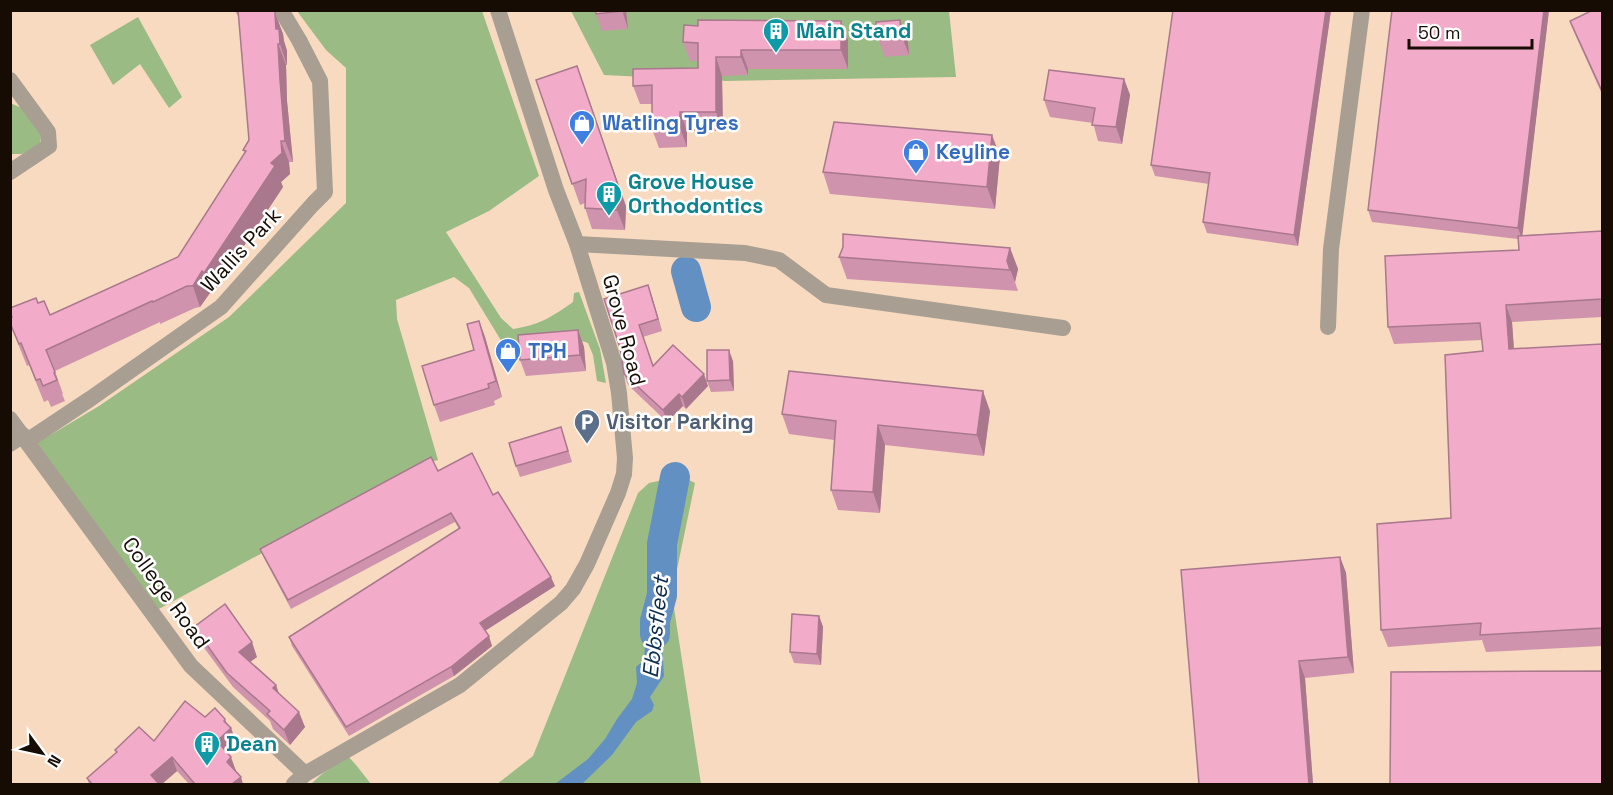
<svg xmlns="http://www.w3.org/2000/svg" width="1613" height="795" viewBox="0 0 1613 795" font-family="'Space Grotesk',sans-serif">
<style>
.green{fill:#9bbb85}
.water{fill:#6390c3}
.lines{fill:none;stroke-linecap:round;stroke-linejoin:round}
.river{stroke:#6390c3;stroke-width:30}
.street{stroke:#a89f92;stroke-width:16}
.wall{fill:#d093ad}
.shaded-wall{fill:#a9788d}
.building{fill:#f2abc9;stroke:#a9788d;stroke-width:1.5}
.labels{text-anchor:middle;stroke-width:5;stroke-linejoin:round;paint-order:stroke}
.culture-label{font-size:21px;font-weight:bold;fill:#0d838f;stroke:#fff;text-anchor:start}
.shop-label{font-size:21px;font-weight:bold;fill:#366cbe;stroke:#fff;text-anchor:start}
.street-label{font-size:21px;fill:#160c04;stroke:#fff}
.service-label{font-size:21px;font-weight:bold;fill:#4e5e75;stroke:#fff;text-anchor:start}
.water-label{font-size:22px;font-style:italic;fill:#092a4c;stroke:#fff}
</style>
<rect width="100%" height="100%" fill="#f8dac0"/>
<g class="green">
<path d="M297,11H482L539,176L489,211L446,232L501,318L513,329C539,325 552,317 573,302L574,293L579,292L600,349L606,383L597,381L593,355L588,343C576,338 563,343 550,344C534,346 517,346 502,342L469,288L454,277L396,300L397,319L438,460L430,462L157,610L37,443L99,406L229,317L346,203V68L326,50Z"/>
<path d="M571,11H949L956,77L726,81L604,75Z"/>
<path d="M138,17L182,97L169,108L140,64L113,85L90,45Z"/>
<path d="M10,103L22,108L41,132L40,146L22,154H11Z"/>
<path d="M681,476L695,483L675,579L674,608L701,784H497L533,756L638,493L649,483Z"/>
<path d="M348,756L356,765L371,784H312V783L322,774Z"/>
</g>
<path class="water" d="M652,592L662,595L666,600L660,616L664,676L650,697L654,705L652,711L636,722L612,755L582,784H555L588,759L605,739L617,719L632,699L637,683L636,667L644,660L645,643L641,628L643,615Z"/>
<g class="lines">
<g class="river">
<path d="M686,271L696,307"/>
<path d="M655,634V621L662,595V544L675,477"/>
</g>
<g class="street">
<path d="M10,80L48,132L49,146L10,172"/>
<path d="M577,244L745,253L779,260L826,295L1063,328"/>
<path d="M1328,327L1331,249L1362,10"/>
<path d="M10,419L191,666L305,774"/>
<path d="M27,441L90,399L221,307L313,204L325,192L320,81L299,40L281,10"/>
<path d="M10,444L23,435"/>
<path d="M294,784L305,774L460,685L561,603L573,589L587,564L618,493L624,474L625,458L619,393L614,363L577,244L556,190L498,10"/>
</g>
</g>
<g class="wall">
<path d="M234,10H274L283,34L284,41L287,51V65H286L287,101L293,162H289L290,174L281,182L283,187L212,294L210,293L200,307L195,308L160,324V322L55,371L63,394H62L65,401L51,407L48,400L44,402L29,365L27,366L10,324L12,318L10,315L38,303L50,315L178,257L245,153L243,150L249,140L239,17Z"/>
<path d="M595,10H626L628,29L602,31L596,14Z"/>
<path d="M1331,10L1298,246L1207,233L1203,222L1209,184L1155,176L1151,165Z"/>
<path d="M1549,10L1522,235L1602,231V317L1512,322L1514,349L1602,344V646L1486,652L1482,640L1388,647L1381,630L1451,518L1483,351L1482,340L1394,344L1388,327L1519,250L1518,239L1372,222L1368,210Z"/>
<path d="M1602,10V94L1574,32L1570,21Z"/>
<path d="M900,20L908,42L909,55L885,57L877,36Z"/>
<path d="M848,40V69H748V75L722,76L723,131H687V147L659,148L652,129V104H640L633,86L698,68V61H690L683,42Z"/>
<path d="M1124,79L1130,95L1122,144L1098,141L1093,123L1050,117L1044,100Z"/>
<path d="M536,80L626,206L625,230L592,229L585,208V203L580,205Z"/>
<path d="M1000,156L995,209L830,194L823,172Z"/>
<path d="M843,247L1010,248L1018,269L1015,282L1018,291L847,279L839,257Z"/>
<path d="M652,297L662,331L643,337L653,366L708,386L686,409L683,406L667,422L628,385L624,374L620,348Z"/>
<path d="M479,321L485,337L502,397L494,401L495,405L440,422L434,405L474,350Z"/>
<path d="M578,330L584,347L586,371L526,376L520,360Z"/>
<path d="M733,361L734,391L711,392L707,381Z"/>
<path d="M990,411L984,456L885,445L880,513L838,510L831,490L834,440L789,434L782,414Z"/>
<path d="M561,427L572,462L520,477L516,466Z"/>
<path d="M438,471L493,495L555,586L485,631L492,646L454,676L349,736L292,646L289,637L459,529L455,522L291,609L264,558L260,549Z"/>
<path d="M1340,557L1346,573L1354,673L1305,678L1313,784H1199Z"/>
<path d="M819,616L823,627L821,665L794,663L790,652Z"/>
<path d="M194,627L257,657L250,662L276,685L279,694L305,727L290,745L273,729L270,721L233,687L199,641Z"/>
<path d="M205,717L227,724L231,728L236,742L226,751L236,771V772L243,784H189L177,771L162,784H89L87,778L116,753L115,750L154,741Z"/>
</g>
<g class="shaded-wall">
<path d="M622,10H626L628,29Z"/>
<path d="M1326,10H1331L1298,246L1294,235Z"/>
<path d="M1544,10H1549L1522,239L1518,228Z"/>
<path d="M275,13L283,34L284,41L287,51V65L280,44L276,29Z"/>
<path d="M900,20L908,42L909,55L901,34Z"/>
<path d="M841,21L848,40V69L841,50Z"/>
<path d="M278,44L286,65L287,101L293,162L285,141L280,80Z"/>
<path d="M741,50L748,69V75L741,57Z"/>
<path d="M716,57L722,76L723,131L716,112Z"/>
<path d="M577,66L626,206L625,230L617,210Z"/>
<path d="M1124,79L1130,95L1122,144L1116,127Z"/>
<path d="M680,112L687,131V147L680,128Z"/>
<path d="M992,135L1000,156L995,209L987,187Z"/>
<path d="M281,141L289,162L290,174L281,182L283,187L212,294L204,273L271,163Z"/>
<path d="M1010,248L1018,269L1015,282L1007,261Z"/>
<path d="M202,271L210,293L200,307L193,286Z"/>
<path d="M648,285L652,297L662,331L658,319Z"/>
<path d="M1506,305L1512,322L1515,366L1509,349Z"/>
<path d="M479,321L485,337L502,397L496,381Z"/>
<path d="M578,330L584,347L586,371L580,355Z"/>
<path d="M729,350L733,361L734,391L730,380Z"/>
<path d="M704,374L708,386L686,409L682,397Z"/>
<path d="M983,391L990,411L984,456L977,435Z"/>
<path d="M679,394L683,406L667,422L663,410Z"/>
<path d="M878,425L885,445L880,513L873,492Z"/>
<path d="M1340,557L1346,573L1354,673L1348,657Z"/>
<path d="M551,577L555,586L483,632L480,623Z"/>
<path d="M819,616L823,627L821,665L817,654Z"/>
<path d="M489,636L492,646L454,676L451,667Z"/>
<path d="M252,642L257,657L244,666L239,652Z"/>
<path d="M1299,661L1305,678L1313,784H1309Z"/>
<path d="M276,685L281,700L273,688Z"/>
<path d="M299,712L305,727L290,745L284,730Z"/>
<path d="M225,719L229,730L231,728L236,742L222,754L217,741L224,721Z"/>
<path d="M172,757L177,771L162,784H155L151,775Z"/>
<path d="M231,757L236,771L232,775L227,762Z"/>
<path d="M241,777L243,784H232Z"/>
</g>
<g class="building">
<path d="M238,10H274L275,13L276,29H279L280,44H278L280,80L285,141H281L282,153L271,163L275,166L204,273L202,271L193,286H187L153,302L152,301L46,350L55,372L54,373L57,380L43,386L40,379L36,380L21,343L19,344L10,323V318L12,317L10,314V308L36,298L38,303L44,301L50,315L178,257L246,151L243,150L249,140Z"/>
<path d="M595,10H622V11L596,14Z"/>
<path d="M1173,10H1326L1294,235L1203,222L1210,173L1151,165Z"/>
<path d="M1392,10H1544L1518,228L1368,210Z"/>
<path d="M1593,10H1602V91L1570,21Z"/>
<path d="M698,20L841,21V50H741V57H716V112H680V128L652,129V85L633,86V69L698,68V43L683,42L684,25L698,26Z"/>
<path d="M900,20L901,34L877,36L876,22Z"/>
<path d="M577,66L618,185L617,210L585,208L586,179L572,184L536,80Z"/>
<path d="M1049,70L1124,79L1116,127L1092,125L1095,108L1044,100Z"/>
<path d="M834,122L992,135L987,187L823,172Z"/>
<path d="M1602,231V299L1506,305L1509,349L1602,344V628L1480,635L1481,623L1381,630L1377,524L1451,518L1445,355L1483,351L1480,323L1388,327L1385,256L1519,250L1518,236Z"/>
<path d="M843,234L1010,248L1007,261L1010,270L839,257L843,247Z"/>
<path d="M648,285L658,319L639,325L653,366L673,345L704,374L682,397L679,394L663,410L624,374L620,348L604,299Z"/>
<path d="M479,321L496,381L488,384L489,388L434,405L422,366L474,350L467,324Z"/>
<path d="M578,330L580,355L520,360L518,335Z"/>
<path d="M707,350H729L730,380L707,381Z"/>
<path d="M789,371L983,391L977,435L878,425L873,492L831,490L836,421L782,414Z"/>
<path d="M561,427L568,451L516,466L509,443Z"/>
<path d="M472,453L493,495L498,492L551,577L480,623L489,636L451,667L346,727L289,637L460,528L451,513L288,600L260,549L431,457L438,471Z"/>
<path d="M1340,557L1348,657L1299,661L1309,784H1199L1181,570Z"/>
<path d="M225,604L252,642L239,652L276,685L273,688L299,712L284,730L267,714L270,711L227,673L194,627Z"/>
<path d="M792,614L819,616L817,654L790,652Z"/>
<path d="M1602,671V784H1390L1391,672Z"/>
<path d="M185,701L205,717L215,708L225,719L224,721L231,728L217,741L231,757L227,762L241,777L232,784H192L194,783L172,757L151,775L159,784H92L87,778L117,752L115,750L139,727L154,741Z"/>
</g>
<defs>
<g id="building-pin" transform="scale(1.35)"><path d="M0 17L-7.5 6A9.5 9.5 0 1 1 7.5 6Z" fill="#0f9aa8" stroke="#fff"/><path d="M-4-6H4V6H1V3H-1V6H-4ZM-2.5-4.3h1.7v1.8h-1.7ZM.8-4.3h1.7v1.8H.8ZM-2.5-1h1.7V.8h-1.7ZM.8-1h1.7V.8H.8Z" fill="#fff"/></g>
<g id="shop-pin" transform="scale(1.35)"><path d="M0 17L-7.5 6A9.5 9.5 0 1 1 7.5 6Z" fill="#3f7fe0" stroke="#fff"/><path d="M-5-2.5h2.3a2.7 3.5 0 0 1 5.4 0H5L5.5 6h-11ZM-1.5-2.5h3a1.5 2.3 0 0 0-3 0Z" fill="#fff"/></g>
<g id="parking-pin" transform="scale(1.35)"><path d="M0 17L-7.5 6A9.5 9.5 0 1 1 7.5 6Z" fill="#5c6f8a" stroke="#fff"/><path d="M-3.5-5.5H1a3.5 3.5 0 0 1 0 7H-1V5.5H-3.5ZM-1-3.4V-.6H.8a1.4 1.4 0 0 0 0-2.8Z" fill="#fff"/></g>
</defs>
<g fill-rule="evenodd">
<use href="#building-pin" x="776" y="31"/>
<use href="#shop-pin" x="582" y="123"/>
<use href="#shop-pin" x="916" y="152"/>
<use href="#building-pin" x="609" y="194"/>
<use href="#shop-pin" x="508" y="351"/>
<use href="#parking-pin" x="587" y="422"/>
<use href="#building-pin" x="207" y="744"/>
</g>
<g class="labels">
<g class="culture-label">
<text x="796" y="38">Main Stand</text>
<text x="628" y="189">Grove House<tspan x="628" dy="24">Orthodontics</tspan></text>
<text x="226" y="751">Dean</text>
</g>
<g class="shop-label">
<text x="602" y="130">Watling Tyres</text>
<text x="936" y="159">Keyline</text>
<text x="528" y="358">TPH</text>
</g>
<g class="street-label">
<text transform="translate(241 250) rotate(-47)" y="7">Wallis Park</text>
<text transform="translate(624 330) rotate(75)" y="7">Grove Road</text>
<text transform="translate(166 593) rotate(54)" y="7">College Road</text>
</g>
<g class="service-label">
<text x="606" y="429">Visitor Parking</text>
</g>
<g class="water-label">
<text transform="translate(655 627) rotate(-84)" y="8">Ebbsfleet</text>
</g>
</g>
<rect width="1613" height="795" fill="none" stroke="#160c04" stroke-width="24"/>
<g transform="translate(42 753) rotate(123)" stroke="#ffffff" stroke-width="4.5" paint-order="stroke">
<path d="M0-4.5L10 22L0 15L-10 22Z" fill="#160c04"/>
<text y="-9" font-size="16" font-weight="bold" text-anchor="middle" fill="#160c04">N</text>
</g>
<path d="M1409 39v9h123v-9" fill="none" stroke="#160c04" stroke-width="3"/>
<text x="1418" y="39" font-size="18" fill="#160c04" stroke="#ffffff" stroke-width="4.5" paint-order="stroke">50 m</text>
</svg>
